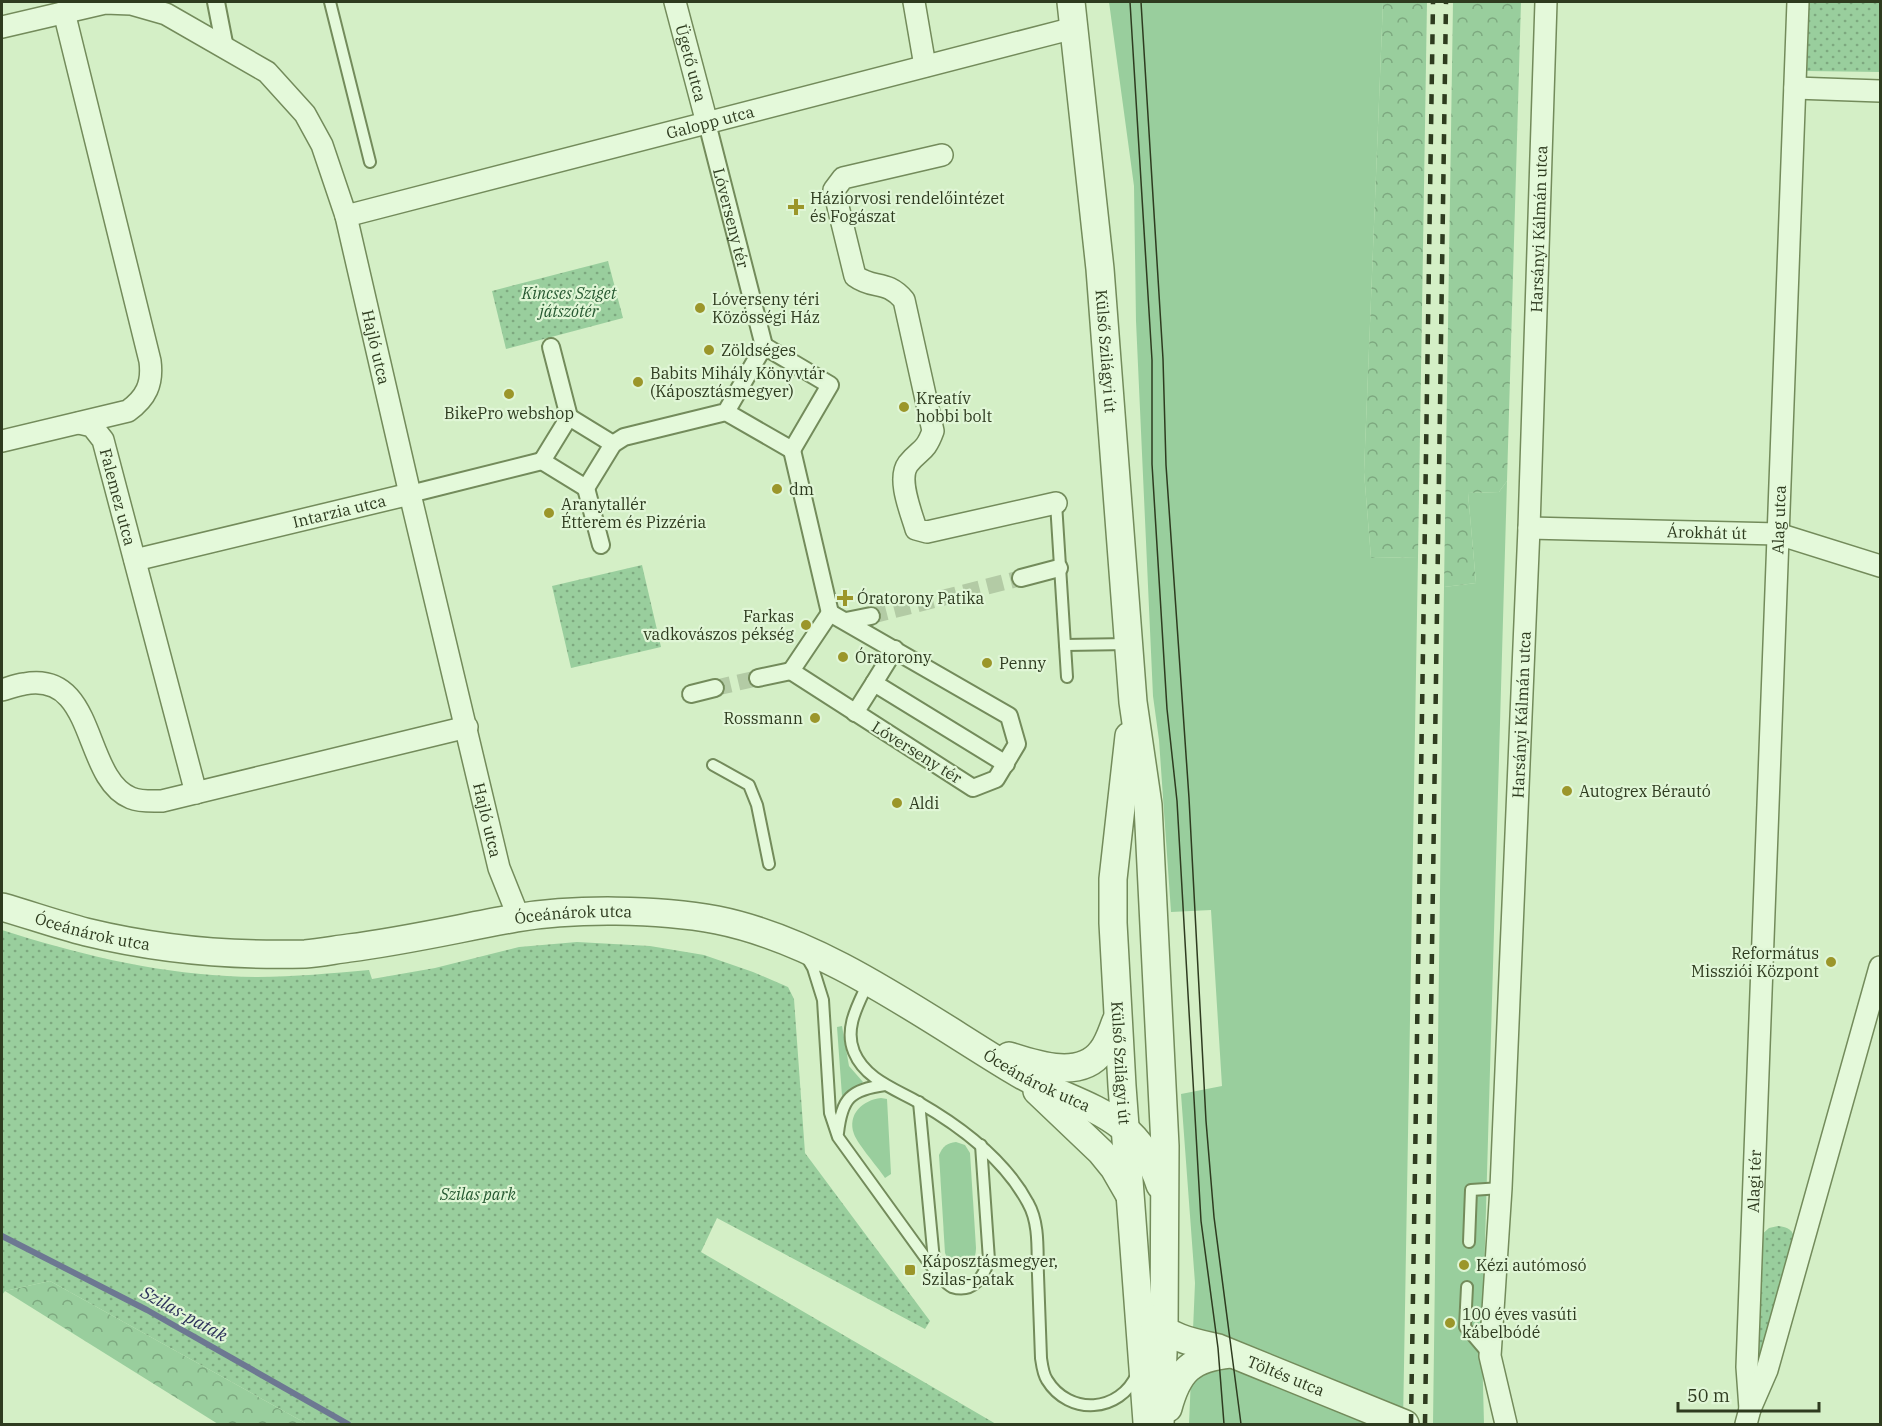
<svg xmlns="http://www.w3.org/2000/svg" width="1882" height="1426" viewBox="0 0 1882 1426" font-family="'IBM Plex Serif',serif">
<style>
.green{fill:#99ce9d}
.forest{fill:url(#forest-crowns)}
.park{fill:url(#park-dots)}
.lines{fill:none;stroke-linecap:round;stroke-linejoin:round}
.stream{stroke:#6d7892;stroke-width:6}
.pedestrian-tunnel{stroke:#b3cba5;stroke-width:16;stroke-dasharray:16 8;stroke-linecap:butt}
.service-casing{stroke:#738b5b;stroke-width:14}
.pedestrian-casing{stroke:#738b5b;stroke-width:20}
.minor-casing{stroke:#738b5b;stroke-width:24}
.tertiary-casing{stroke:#738b5b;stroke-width:30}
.service{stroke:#e4f9da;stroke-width:10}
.pedestrian{stroke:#e4f9da;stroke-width:16}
.minor{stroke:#e4f9da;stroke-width:21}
.tertiary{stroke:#e4f9da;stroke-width:27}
.tram{stroke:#2e3b1f;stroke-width:1.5}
.rail{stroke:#2e3b1f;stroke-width:4.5;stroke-dasharray:10 10;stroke-linecap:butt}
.poi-dot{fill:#9b962a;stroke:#e0f6d6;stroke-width:2}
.labels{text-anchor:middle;stroke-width:4.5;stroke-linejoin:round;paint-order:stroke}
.street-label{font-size:16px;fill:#2e3b1f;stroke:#e0f6d6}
.poi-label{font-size:16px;fill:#2e3b1f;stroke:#e0f6d6;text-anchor:start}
.park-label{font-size:16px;font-style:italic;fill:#255830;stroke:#e0f6d6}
.water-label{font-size:18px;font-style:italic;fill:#2e335b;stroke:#e0f6d6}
</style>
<defs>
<pattern id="forest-crowns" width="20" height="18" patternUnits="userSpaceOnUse" patternTransform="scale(1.5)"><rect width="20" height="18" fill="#99ce9d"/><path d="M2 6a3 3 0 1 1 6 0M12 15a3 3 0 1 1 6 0" fill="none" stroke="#7da87f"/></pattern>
<pattern id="park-dots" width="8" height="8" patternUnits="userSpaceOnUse" patternTransform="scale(1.5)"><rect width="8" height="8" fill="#99ce9d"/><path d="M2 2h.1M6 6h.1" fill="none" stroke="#7da87f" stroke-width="1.8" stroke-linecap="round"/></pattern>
</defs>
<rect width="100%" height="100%" fill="#d4efc6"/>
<g class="green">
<path d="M1109,2H1383L1364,472L1371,558L1418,557L1403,1424H1189L1195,1283L1181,1094L1222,1086L1211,910L1171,912L1159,740L1153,696L1136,321L1134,186Z"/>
<path d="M1507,481L1482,1347L1484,1424H1433L1444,587L1476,583L1468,493L1499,492Z"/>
<path d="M842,1026L849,1066L863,1082L842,1096L837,1027Z"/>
<path d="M881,1098L887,1099L891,1174L885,1178C878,1167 858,1145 854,1134C847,1114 863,1100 881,1098Z"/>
<path d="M956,1142L965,1145L970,1153L976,1248C976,1271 953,1273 945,1253L939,1155C943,1146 947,1143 956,1142Z"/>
</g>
<g class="forest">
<path d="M1383,2H1427L1418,557L1371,558L1364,472Z"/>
<path d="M1453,2H1521L1507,481L1499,492L1468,493L1476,583L1444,587Z"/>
<path d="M50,1281L307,1424H218L5,1291Z"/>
</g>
<g class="park">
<path d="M1808,2H1880V72L1807,71Z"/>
<path d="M608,261L623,318L506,349L492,291Z"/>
<path d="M642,565L661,647L571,668L552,586Z"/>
<path d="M2,930C74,953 150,972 227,976C274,979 322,974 369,970L372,979L435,968L519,947L577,942L650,946L704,955L753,972L788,987L794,999L805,1153L930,1321L925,1329L717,1218L701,1252L996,1424H307L50,1281L5,1291L2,1295Z"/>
<path d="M1778,1226C1788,1227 1794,1230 1794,1240L1758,1362L1759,1237L1769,1228Z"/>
</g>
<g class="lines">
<path class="stream" d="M2,1236L147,1310L348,1424"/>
<g class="pedestrian-tunnel">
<path d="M871,616L1021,578"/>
<path d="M715,688L758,678"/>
</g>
<g class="service-casing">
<g id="service">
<path d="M330,2L370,162"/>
<path d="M1056,503L1067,677"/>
<path d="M1065,645L1128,644"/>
<path d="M713,765L749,785L757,805L769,864"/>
<path d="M806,956L813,968L823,1000L830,1113L838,1137L935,1271C940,1276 946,1284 952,1287C973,1294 984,1276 989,1260L981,1145"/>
<path d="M868,983C858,1005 844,1028 854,1052C865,1079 895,1089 918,1102C960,1126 1005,1160 1028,1203C1040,1224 1037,1252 1038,1275C1039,1303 1040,1330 1041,1358C1042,1365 1043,1374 1047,1380C1069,1416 1120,1413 1137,1374"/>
<path d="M919,1102L935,1271"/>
<path d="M838,1133C842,1098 850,1090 885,1085"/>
<path d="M1469,1242L1471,1190L1501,1188"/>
<path d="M1467,1287L1465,1327L1488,1354"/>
</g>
</g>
<g class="pedestrian-casing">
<g id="pedestrian">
<path d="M216,2L225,48"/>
<path id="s1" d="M707,123L764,346"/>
<path d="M551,347L569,417"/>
<path d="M569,417L613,444L586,488L542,461Z"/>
<path d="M613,444L624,437L726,412L792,450L830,385L764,346L726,412"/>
<path d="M792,450L830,613"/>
<path d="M586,488L601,545"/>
<path d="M410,494L542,461"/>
<path d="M1021,578L1059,568"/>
<path d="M830,613L1009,716L1017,744L996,779L973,788L791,671Z"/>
<path d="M846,621L871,616"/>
<path d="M758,678L791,671"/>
<path d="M874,683L895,649"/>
<path d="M691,694L715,688"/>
<path d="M855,713L874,683L1006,764"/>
</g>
</g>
<g class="minor-casing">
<g id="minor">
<path id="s2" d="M675,2L707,123"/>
<path d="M914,2L925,66"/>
<path id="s3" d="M2,27L105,3L131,4L166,14L267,72L305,114L322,145L346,216L410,494L499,868L519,918"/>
<path d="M1795,88L1880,91"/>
<path d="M942,155L843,178L834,190L855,276C874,290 886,279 904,300L933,431C925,453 920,449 908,464C897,479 911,512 916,529L927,532L1056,503"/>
<path id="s4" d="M346,216L1074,28"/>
<path id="s5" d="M79,423L92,426L103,440L196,793"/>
<path d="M2,441L128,411C146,398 153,384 150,361L64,12"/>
<path id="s6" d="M1529,528L1778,534L1880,566"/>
<path id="s7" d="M135,560L410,494"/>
<path d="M2,690C9,688 16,685 24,684C97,670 82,778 131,798C141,802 152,801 162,801L467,727"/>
<path id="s8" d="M1750,1409L1747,1367L1798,2"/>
<path id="s9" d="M1506,1424L1490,1356L1501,1188L1529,528L1546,2"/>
<path d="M1746,1424L1750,1409L1767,1370L1880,967"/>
</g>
</g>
<g class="tertiary-casing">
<g id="tertiary">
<path id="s10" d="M1071,2L1100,269L1133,702L1148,805L1165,1146L1164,1330L1160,1424"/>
<path id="s11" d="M1129,736L1113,879V923L1122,1086L1147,1422"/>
<path id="s12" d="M2,907C30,915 58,925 86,932C156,949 233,956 305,954C319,953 334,950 349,948C405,941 460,928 516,918C574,908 658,909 717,920C822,941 922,1015 1013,1070C1074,1108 1135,1106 1160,1185"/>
<path d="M1009,1056C1037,1065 1081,1080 1102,1051C1109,1042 1112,1031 1116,1021"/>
<path d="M1037,1091L1101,1152L1114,1168L1129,1194"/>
<path id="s13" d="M1153,1319C1167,1338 1196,1343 1218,1348L1405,1424"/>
<path d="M1168,1408C1178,1371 1191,1358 1230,1354"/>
</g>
</g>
<use href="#service" class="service"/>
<use href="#pedestrian" class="pedestrian"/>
<use href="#minor" class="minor"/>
<use href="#tertiary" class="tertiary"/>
<g class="tram">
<path d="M1130,2L1152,360V464L1167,709L1177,801L1201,1221L1218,1348L1224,1424"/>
<path d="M1141,2L1163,359L1166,465L1189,798L1206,1121L1214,1217L1241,1424"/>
</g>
<g class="rail">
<path d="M1411,1424L1433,2"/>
<path d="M1425,1424L1446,2"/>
</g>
</g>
<g class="poi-dot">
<path d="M793 198h6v6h6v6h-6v6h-6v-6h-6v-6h6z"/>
<circle cx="700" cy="308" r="6"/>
<circle cx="709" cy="350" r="6"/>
<circle cx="638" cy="382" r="6"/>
<circle cx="509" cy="394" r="6"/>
<circle cx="904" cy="407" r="6"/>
<circle cx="777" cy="489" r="6"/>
<circle cx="549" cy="513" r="6"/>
<path d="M842 589h6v6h6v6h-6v6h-6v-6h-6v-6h6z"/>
<circle cx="806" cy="625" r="6"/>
<circle cx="843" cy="657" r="6"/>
<circle cx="987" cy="663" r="6"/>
<circle cx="815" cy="718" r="6"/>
<circle cx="1567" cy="791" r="6"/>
<circle cx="897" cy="803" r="6"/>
<circle cx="1831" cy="962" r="6"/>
<circle cx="1464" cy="1265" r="6"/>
<rect x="904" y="1264" width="12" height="12" rx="3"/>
<circle cx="1450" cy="1323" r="6"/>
</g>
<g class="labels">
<g class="street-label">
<text dy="6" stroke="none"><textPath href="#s2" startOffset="63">Ügető utca</textPath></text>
<text dy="6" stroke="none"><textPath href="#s4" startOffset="376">Galopp utca</textPath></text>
<text dy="6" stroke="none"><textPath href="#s1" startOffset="98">Lóverseny tér</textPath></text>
<text dy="6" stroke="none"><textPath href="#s9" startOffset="1198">Harsányi Kálmán utca</textPath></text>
<text dy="6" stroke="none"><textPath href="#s3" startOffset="586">Hajló utca</textPath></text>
<text dy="6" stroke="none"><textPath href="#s10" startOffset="351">Külső Szilágyi út</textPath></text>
<text dy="6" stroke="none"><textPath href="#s5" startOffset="90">Falemez utca</textPath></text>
<text dy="6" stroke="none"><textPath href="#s7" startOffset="210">Intarzia utca</textPath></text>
<text dy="6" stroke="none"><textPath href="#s8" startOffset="890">Alag utca</textPath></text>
<text dy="6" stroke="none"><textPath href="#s6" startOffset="178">Árokhát út</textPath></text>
<text dy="6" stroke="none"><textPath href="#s9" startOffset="712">Harsányi Kálmán utca</textPath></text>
<text transform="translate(917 752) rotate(32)" y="6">Lóverseny tér</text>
<text dy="6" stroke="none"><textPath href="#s3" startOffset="1072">Hajló utca</textPath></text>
<text dy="6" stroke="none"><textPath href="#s12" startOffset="580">Óceánárok utca</textPath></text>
<text dy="6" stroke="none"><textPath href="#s12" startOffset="94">Óceánárok utca</textPath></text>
<text dy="6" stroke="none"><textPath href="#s11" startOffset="328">Külső Szilágyi út</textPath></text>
<text dy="6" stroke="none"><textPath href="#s12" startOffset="1084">Óceánárok utca</textPath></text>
<text dy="6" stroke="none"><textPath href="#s8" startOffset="228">Alagi tér</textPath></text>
<text dy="6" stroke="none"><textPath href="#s13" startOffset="146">Töltés utca</textPath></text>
</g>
<g class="poi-label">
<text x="810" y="204">Háziorvosi rendelőintézet<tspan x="810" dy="18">és Fogászat</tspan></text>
<text x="712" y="305">Lóverseny téri<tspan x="712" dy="18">Közösségi Ház</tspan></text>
<text x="721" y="356">Zöldséges</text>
<text x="650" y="379">Babits Mihály Könyvtár<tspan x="650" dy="18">(Káposztásmegyer)</tspan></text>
<text x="916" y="404">Kreatív<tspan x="916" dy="18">hobbi bolt</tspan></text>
<text x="509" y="419" text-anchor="middle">BikePro webshop</text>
<text x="789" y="495">dm</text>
<text x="561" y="510">Aranytallér<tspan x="561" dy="18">Étterem és Pizzéria</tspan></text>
<text x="857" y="604">Óratorony Patika</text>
<text x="794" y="622" text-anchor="end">Farkas<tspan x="794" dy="18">vadkovászos pékség</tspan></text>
<text x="855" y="663">Óratorony</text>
<text x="999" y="669">Penny</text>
<text x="803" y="724" text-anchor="end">Rossmann</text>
<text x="1579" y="797">Autogrex Bérautó</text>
<text x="909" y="809">Aldi</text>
<text x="1819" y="959" text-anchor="end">Református<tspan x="1819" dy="18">Missziói Központ</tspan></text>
<text x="922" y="1267">Káposztásmegyer,<tspan x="922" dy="18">Szilas-patak</tspan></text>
<text x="1476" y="1271">Kézi autómosó</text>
<text x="1462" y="1320">100 éves vasúti<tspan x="1462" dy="18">kábelbódé</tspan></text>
</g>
<g class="park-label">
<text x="569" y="299">Kincses Sziget<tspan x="569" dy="18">játszótér</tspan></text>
<text x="478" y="1200">Szilas park</text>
</g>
<g class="water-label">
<text transform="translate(184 1314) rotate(29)" y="6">Szilas-patak</text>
</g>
</g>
<rect width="1882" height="1426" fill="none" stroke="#2e3b1f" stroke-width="6"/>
<path d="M1678 1402v9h141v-9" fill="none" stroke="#2e3b1f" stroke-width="3"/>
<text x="1687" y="1402" font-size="18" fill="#2e3b1f" stroke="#e0f6d6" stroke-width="4.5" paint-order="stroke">50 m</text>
</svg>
